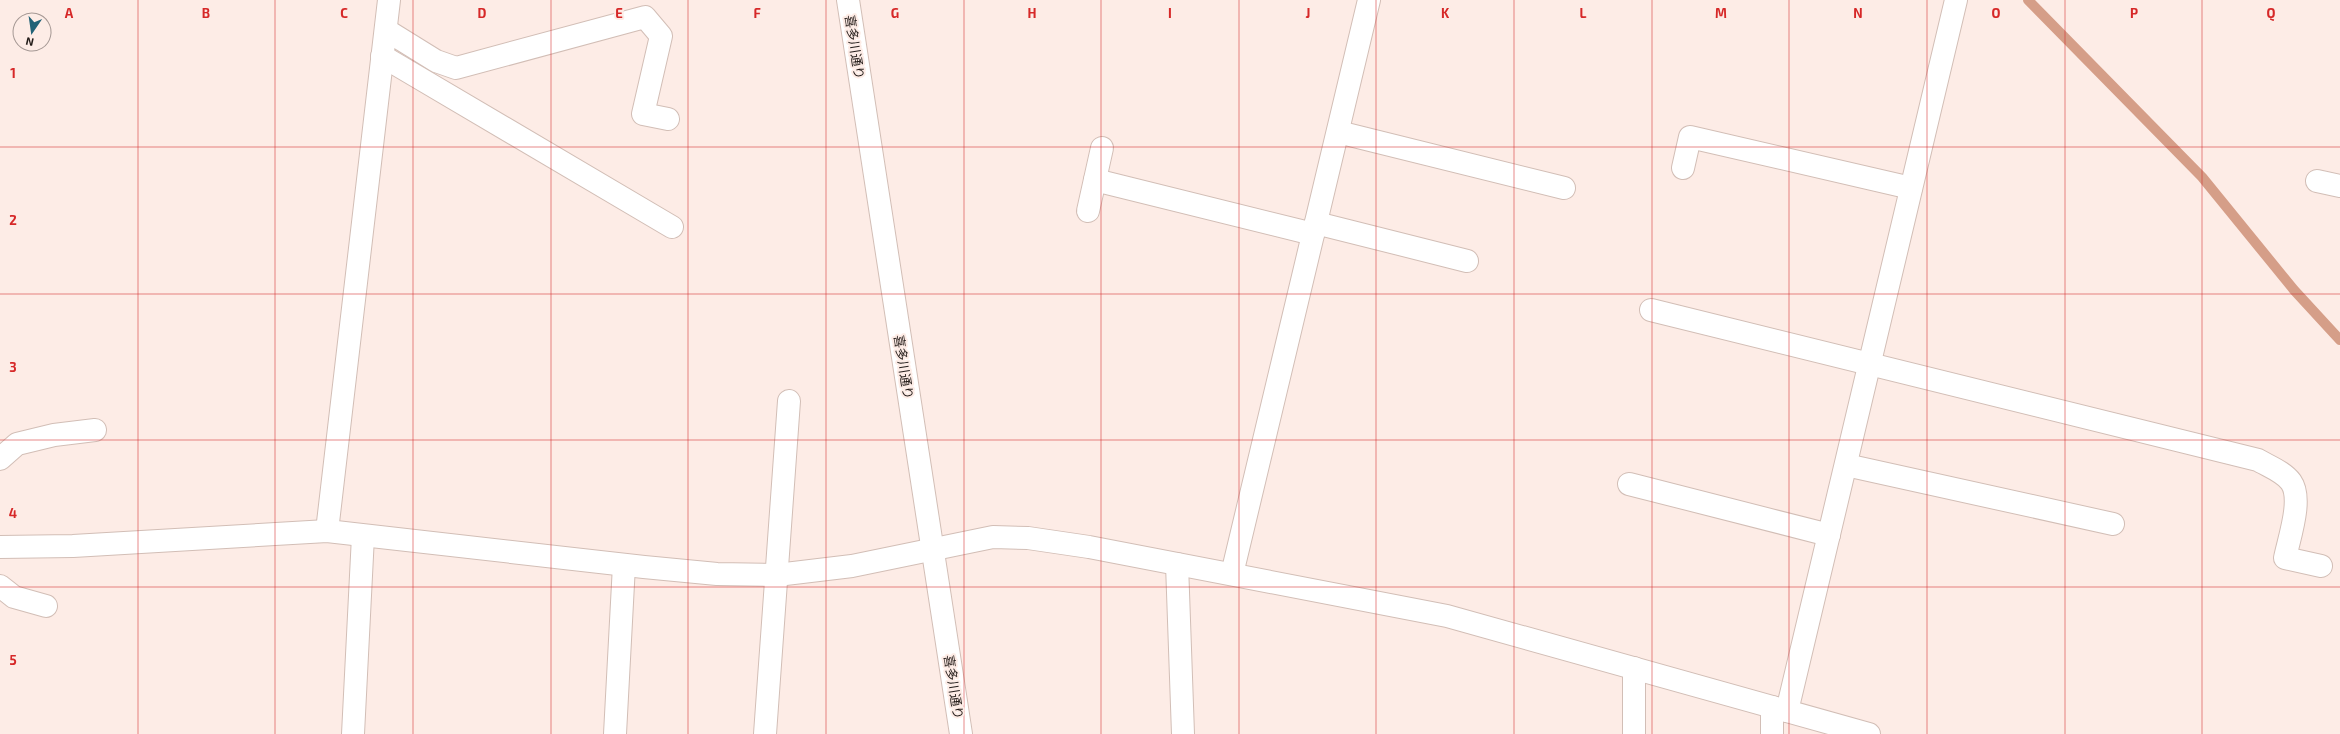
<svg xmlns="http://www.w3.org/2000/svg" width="2340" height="734" viewBox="0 0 2340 734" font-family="'Exo 2','Noto Sans JP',sans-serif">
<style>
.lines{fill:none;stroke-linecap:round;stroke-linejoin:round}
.stream{stroke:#d59e88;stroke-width:10}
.minor-casing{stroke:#d2beb6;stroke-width:24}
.minor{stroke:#fff;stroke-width:22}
.grid{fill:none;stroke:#d62828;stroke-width:1;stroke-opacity:0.55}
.labels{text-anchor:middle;stroke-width:4;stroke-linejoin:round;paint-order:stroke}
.street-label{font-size:13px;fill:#221b18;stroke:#fdece6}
.grid-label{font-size:13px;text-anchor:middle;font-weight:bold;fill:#d62828;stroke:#fdece6;stroke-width:4;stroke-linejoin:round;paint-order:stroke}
</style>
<rect width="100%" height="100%" fill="#fdece6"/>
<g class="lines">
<path class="stream" d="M2028,0L2202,177L2294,290L2340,340"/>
<g class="minor-casing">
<g id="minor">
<path d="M848,0L961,734"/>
<path d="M386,30L436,61L456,68L645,17L661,36L643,114L668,119"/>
<path d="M382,56L672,227"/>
<path d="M1338,132L1564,188"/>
<path d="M1683,168L1690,137L1911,188"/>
<path d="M1095,180L1313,234"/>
<path d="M2317,181L2340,186"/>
<path d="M1088,211L1102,148"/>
<path d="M1316,223L1467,261"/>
<path d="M1651,310L2258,460C2268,466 2284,472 2291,482C2303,499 2289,538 2285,558L2321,566"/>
<path d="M0,459L17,444L54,435L95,430"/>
<path d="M1846,465L2113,524"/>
<path d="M1629,484L1829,535"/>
<path d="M327,531L389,0"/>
<path d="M0,547L73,546L327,531L644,567L717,574L777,575L852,566L993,537L1028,538L1089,547L1447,616L1869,734"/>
<path d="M1177,564L1183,734"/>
<path d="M1232,574L1369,0"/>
<path d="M0,586L14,597L46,606"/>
<path d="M1634,668V734"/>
<path d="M1772,707V734"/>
<path d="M1787,711L1956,0"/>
<path d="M353,734L363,536"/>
<path d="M615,734L624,565"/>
<path d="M765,734L789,401"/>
</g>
</g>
<use href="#minor" class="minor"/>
</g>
<path class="grid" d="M138,0V734M275,0V734M413,0V734M551,0V734M688,0V734M826,0V734M964,0V734M1101,0V734M1239,0V734M1376,0V734M1514,0V734M1652,0V734M1789,0V734M1927,0V734M2065,0V734M2202,0V734M0,147H2340M0,294H2340M0,440H2340M0,587H2340"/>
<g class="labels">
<g class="street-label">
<text transform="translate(855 47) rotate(81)" y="5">喜多川通り</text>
<text transform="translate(904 367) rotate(81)" y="5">喜多川通り</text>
<text transform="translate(954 687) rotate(81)" y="5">喜多川通り</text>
</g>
</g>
<g class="grid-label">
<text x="69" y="18">A</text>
<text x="206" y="18">B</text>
<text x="344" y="18">C</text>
<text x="482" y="18">D</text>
<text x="619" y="18">E</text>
<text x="757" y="18">F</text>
<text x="895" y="18">G</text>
<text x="1032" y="18">H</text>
<text x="1170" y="18">I</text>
<text x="1308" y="18">J</text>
<text x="1445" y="18">K</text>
<text x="1583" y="18">L</text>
<text x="1721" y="18">M</text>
<text x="1858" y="18">N</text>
<text x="1996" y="18">O</text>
<text x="2134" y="18">P</text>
<text x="2271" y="18">Q</text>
<text x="13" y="78">1</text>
<text x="13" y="225">2</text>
<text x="13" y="372">3</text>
<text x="13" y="518">4</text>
<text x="13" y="665">5</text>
</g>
<g transform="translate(32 32) rotate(193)"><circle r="19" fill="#fdece6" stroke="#a59894"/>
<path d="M0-3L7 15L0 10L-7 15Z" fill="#216277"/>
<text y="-6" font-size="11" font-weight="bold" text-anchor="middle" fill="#221b18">N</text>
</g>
</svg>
